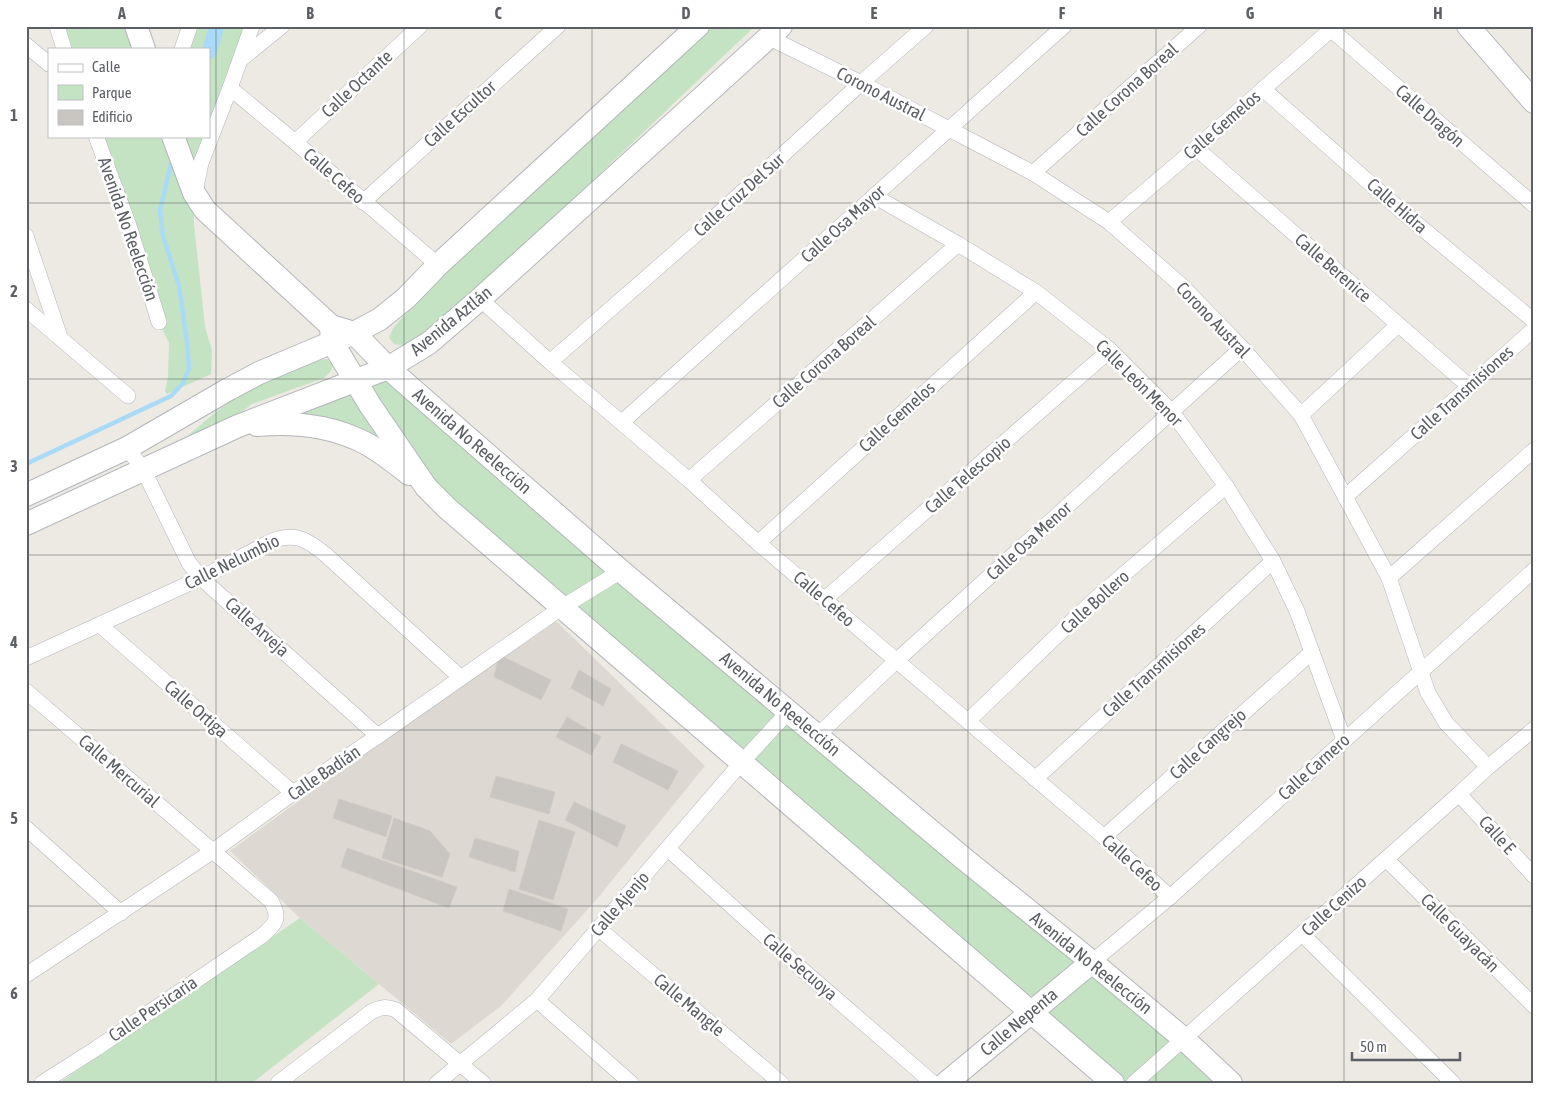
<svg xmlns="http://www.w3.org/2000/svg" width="1560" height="1109" viewBox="0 0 1560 1109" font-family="'Asap Condensed',sans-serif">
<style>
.education{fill:#ddd9d2}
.green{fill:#c4e3c2}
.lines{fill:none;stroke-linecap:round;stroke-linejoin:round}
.stream{stroke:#a8dbf8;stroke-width:4.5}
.canal{stroke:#a8dbf8;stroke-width:15}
.building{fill:#c9c5c0;stroke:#d1cbc2}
.street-casing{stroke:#b4b6ba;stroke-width:16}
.secondary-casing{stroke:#b3b6ba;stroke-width:24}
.street{stroke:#fff;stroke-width:15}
.secondary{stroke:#fff;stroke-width:22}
.grid{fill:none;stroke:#5c5f63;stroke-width:1;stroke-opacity:0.55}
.labels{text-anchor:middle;stroke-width:5;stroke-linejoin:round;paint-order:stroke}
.street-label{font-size:18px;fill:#5c5f63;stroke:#fff}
.neatline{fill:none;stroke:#5c5f63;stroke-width:2}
.grid-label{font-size:16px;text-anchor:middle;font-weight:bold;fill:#5c5f63}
</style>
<rect width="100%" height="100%" fill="#edeae3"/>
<path class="education" d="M555,620L705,766L596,900L501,1006L451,1044L300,918L230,851L499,655Z"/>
<g class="green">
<path d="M57,26H135L143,49H64Z"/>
<path d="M190,26H252L194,193V224L205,327L212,350L211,374L167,394L165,391L168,377L169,343L159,322L96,136H209V49H182Z"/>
<path d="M703,26H755L461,306L405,346L394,344L389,338L393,328L454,260Z"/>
<path d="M327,359L333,366L330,372L324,378L252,404L230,420L185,438L217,411L253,386L317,361Z"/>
<path d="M388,368L1231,1083H1113L359,440L268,424Z"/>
<path d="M300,918L379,984L252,1083H59Z"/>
</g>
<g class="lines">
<path class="stream" d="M26,464L171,396L183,383L189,368L187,342L179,286L163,236L160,210L172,160"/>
<path class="canal" d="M209,52L217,26"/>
</g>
<g class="building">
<path d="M499,655L551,680L541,700L494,677Z"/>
<path d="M579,670L611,689L603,706L571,688Z"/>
<path d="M567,717L601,737L591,755L556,737Z"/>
<path d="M621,744L678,771L668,790L613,762Z"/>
<path d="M496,776L555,792L549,814L490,797Z"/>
<path d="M339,799L392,816L386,837L333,818Z"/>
<path d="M574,802L626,826L617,847L565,820Z"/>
<path d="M394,818L430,831L450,854L442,877L382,858Z"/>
<path d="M539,820L575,832L553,900L519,889Z"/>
<path d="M475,838L519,851L515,872L469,857Z"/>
<path d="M347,848L457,887L449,908L341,867Z"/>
<path d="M509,889L568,909L561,931L503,911Z"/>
</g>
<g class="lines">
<g class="street-casing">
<g id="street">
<path d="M57,26L64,49"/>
<path d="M1327,26L1534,205"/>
<path d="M768,37L861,83L1033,173L1109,222L1182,286L1242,348L1301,415L1389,578L1428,693L1446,723L1488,767"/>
<path d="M26,45L49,64"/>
<path d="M182,49L190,26"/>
<path d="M240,60L282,26"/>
<path d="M230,88L295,142L438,265"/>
<path d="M1263,89L1405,214L1534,321"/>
<path d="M96,136L128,223L159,322"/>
<path d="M295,142L420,26"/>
<path d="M1196,148L1470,387"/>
<path d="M1033,173L1199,26"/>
<path d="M195,192L201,163L230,88L252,26"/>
<path d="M874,196L958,244L1036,292L1110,350L1172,412L1226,486L1273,561L1297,611L1344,740"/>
<path d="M363,202L558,26"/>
<path d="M1109,222L1196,148L1335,26"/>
<path d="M26,236L60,337"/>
<path d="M480,299L550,362L689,480L758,543L1104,837L1170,897"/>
<path d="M26,309L128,396"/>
<path d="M550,362L702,229L861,83L926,26"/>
<path d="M1301,415L1398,325"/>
<path d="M622,422L1064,26"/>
<path d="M127,448L143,469L189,563L201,578L378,736"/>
<path d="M689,480L958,244"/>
<path d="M1345,497L1534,329"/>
<path d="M758,543L1036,292"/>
<path d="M1389,578L1534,450"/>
<path d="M825,599L1110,350"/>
<path d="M100,625L293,793"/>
<path d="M26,658L201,578L272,541C296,532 308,540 326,555L460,677"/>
<path d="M26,691L271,901C280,917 277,923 263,935L97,1048L42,1083"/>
<path d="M968,721L1093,601L1226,486"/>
<path d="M818,735L896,661L1242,348"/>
<path d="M1035,779L1273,561"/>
<path d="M1459,794L1534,876"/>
<path d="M26,828L121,913"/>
<path d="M1104,837L1312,652"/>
<path d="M668,849L806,973L933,1083"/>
<path d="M1386,859L1534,1006"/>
<path d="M598,928L781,1083"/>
<path d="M1302,934L1453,1083"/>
<path d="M1092,962L1170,897L1534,570"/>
<path d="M26,975L213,851L293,793L378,736L561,608L621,571"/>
<path d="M537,1000L631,1083"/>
<path d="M278,1083L371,1012C381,1007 386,1006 396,1010L483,1083"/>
<path d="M437,1083L537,1000L741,763L789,711"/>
<path d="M1134,1083L1459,794L1488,767L1534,729"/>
</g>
</g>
<g class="secondary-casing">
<g id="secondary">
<path d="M136,26L144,49"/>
<path d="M1468,26L1534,102"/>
<path d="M173,136L194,193L205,210L331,326L354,333L388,368L621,571L963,858L1092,962L1184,1039L1231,1083"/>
<path d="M331,326L332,342L370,405L426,487L448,509L1113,1083"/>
<path d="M257,425C291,422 327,425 359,440C377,448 394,462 409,474"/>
<path d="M26,495L127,448L229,389L259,373L354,333L380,319L406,298L438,265L698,26"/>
<path d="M26,524L238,426L388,368L429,343L480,299L781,26"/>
<path d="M946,1083L1092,962"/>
</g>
</g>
<use href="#street" class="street"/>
<use href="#secondary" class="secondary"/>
</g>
<path class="grid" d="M216,26V1083M404,26V1083M592,26V1083M780,26V1083M968,26V1083M1156,26V1083M1344,26V1083M26,203H1534M26,379H1534M26,555H1534M26,730H1534M26,906H1534"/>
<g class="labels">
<g class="street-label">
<text transform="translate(357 84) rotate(-43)" y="6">Calle Octante</text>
<text transform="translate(1127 90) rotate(-42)" y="6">Calle Corona Boreal</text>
<text transform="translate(881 94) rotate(27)" y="6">Corono Austral</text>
<text transform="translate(460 114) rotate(-42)" y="6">Calle Escultor</text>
<text transform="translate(1430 116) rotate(41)" y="6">Calle Dragón</text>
<text transform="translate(1222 125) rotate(-41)" y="6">Calle Gemelos</text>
<text transform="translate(334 176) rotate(41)" y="6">Calle Cefeo</text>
<text transform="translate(739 195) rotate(-42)" y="6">Calle Cruz Del Sur</text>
<text transform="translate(1397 206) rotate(41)" y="6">Calle Hidra</text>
<text transform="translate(843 224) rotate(-42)" y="6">Calle Osa Mayor</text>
<text transform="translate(128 229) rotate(71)" y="6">Avenida No Reelección</text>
<text transform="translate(1333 268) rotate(41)" y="6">Calle Berenice</text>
<text transform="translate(1213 320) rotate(46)" y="6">Corono Austral</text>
<text transform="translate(451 321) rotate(-39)" y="6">Avenida Aztlán</text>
<text transform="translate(824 362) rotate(-41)" y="6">Calle Corona Boreal</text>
<text transform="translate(1139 383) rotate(45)" y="6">Calle León Menor</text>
<text transform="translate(1462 393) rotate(-42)" y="6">Calle Transmisiones</text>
<text transform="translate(897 417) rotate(-42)" y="6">Calle Gemelos</text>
<text transform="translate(472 441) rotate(41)" y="6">Avenida No Reelección</text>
<text transform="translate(968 475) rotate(-41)" y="6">Calle Telescopio</text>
<text transform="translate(1029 541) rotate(-42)" y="6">Calle Osa Menor</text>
<text transform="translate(232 562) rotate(-26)" y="6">Calle Nelumbio</text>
<text transform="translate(824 599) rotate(41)" y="6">Calle Cefeo</text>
<text transform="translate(1095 602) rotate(-42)" y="6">Calle Bollero</text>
<text transform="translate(257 627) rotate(42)" y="6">Calle Arveja</text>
<text transform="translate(1154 670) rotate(-42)" y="6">Calle Transmisiones</text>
<text transform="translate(780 704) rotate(40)" y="6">Avenida No Reelección</text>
<text transform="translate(196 709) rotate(41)" y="6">Calle Ortiga</text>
<text transform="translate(1208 744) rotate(-42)" y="6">Calle Cangrejo</text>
<text transform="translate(1314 767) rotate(-42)" y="6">Calle Carnero</text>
<text transform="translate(119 771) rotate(41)" y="6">Calle Mercurial</text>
<text transform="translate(324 773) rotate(-34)" y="6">Calle Badián</text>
<text transform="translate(1497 835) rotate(48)" y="6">Calle E</text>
<text transform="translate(1132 863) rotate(42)" y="6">Calle Cefeo</text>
<text transform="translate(620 904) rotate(-49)" y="6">Calle Ajenjo</text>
<text transform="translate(1334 906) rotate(-42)" y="6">Calle Cenizo</text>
<text transform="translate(1460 933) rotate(45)" y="6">Calle Guayacán</text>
<text transform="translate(1091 963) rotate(39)" y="6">Avenida No Reelección</text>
<text transform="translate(800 967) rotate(41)" y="6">Calle Secuoya</text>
<text transform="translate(689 1005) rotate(40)" y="6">Calle Mangle</text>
<text transform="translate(153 1009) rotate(-34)" y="6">Calle Persicaria</text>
<text transform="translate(1019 1022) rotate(-40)" y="6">Calle Nepenta</text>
</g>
</g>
<rect width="1560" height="1109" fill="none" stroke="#ffffff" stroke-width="55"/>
<rect x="48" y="48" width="162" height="90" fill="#ffffff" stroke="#bebfc1"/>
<rect x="58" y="64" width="25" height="8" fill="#ffffff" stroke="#bebfc1"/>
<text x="92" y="72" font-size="15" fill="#5c5f63">Calle</text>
<rect x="58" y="85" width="25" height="15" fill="#c4e3c2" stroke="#bebfc1"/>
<text x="92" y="98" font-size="15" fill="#5c5f63">Parque</text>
<rect x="58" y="110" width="25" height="15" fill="#c9c5c0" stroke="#bebfc1"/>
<text x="92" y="122" font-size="15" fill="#5c5f63">Edificio</text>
<path d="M1352 1052v8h108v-8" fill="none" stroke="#5c5f63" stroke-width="2.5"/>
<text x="1360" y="1052" font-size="15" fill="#5c5f63" stroke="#ffffff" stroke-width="4" paint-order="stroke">50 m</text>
<rect x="28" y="28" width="1504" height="1054" class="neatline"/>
<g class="grid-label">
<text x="122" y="19">A</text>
<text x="310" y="19">B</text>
<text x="498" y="19">C</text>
<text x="686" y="19">D</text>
<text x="874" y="19">E</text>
<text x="1062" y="19">F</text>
<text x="1250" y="19">G</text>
<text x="1438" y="19">H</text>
<text x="14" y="121">1</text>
<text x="14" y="297">2</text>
<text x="14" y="472">3</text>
<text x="14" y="648">4</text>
<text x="14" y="824">5</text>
<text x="14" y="999">6</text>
</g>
</svg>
